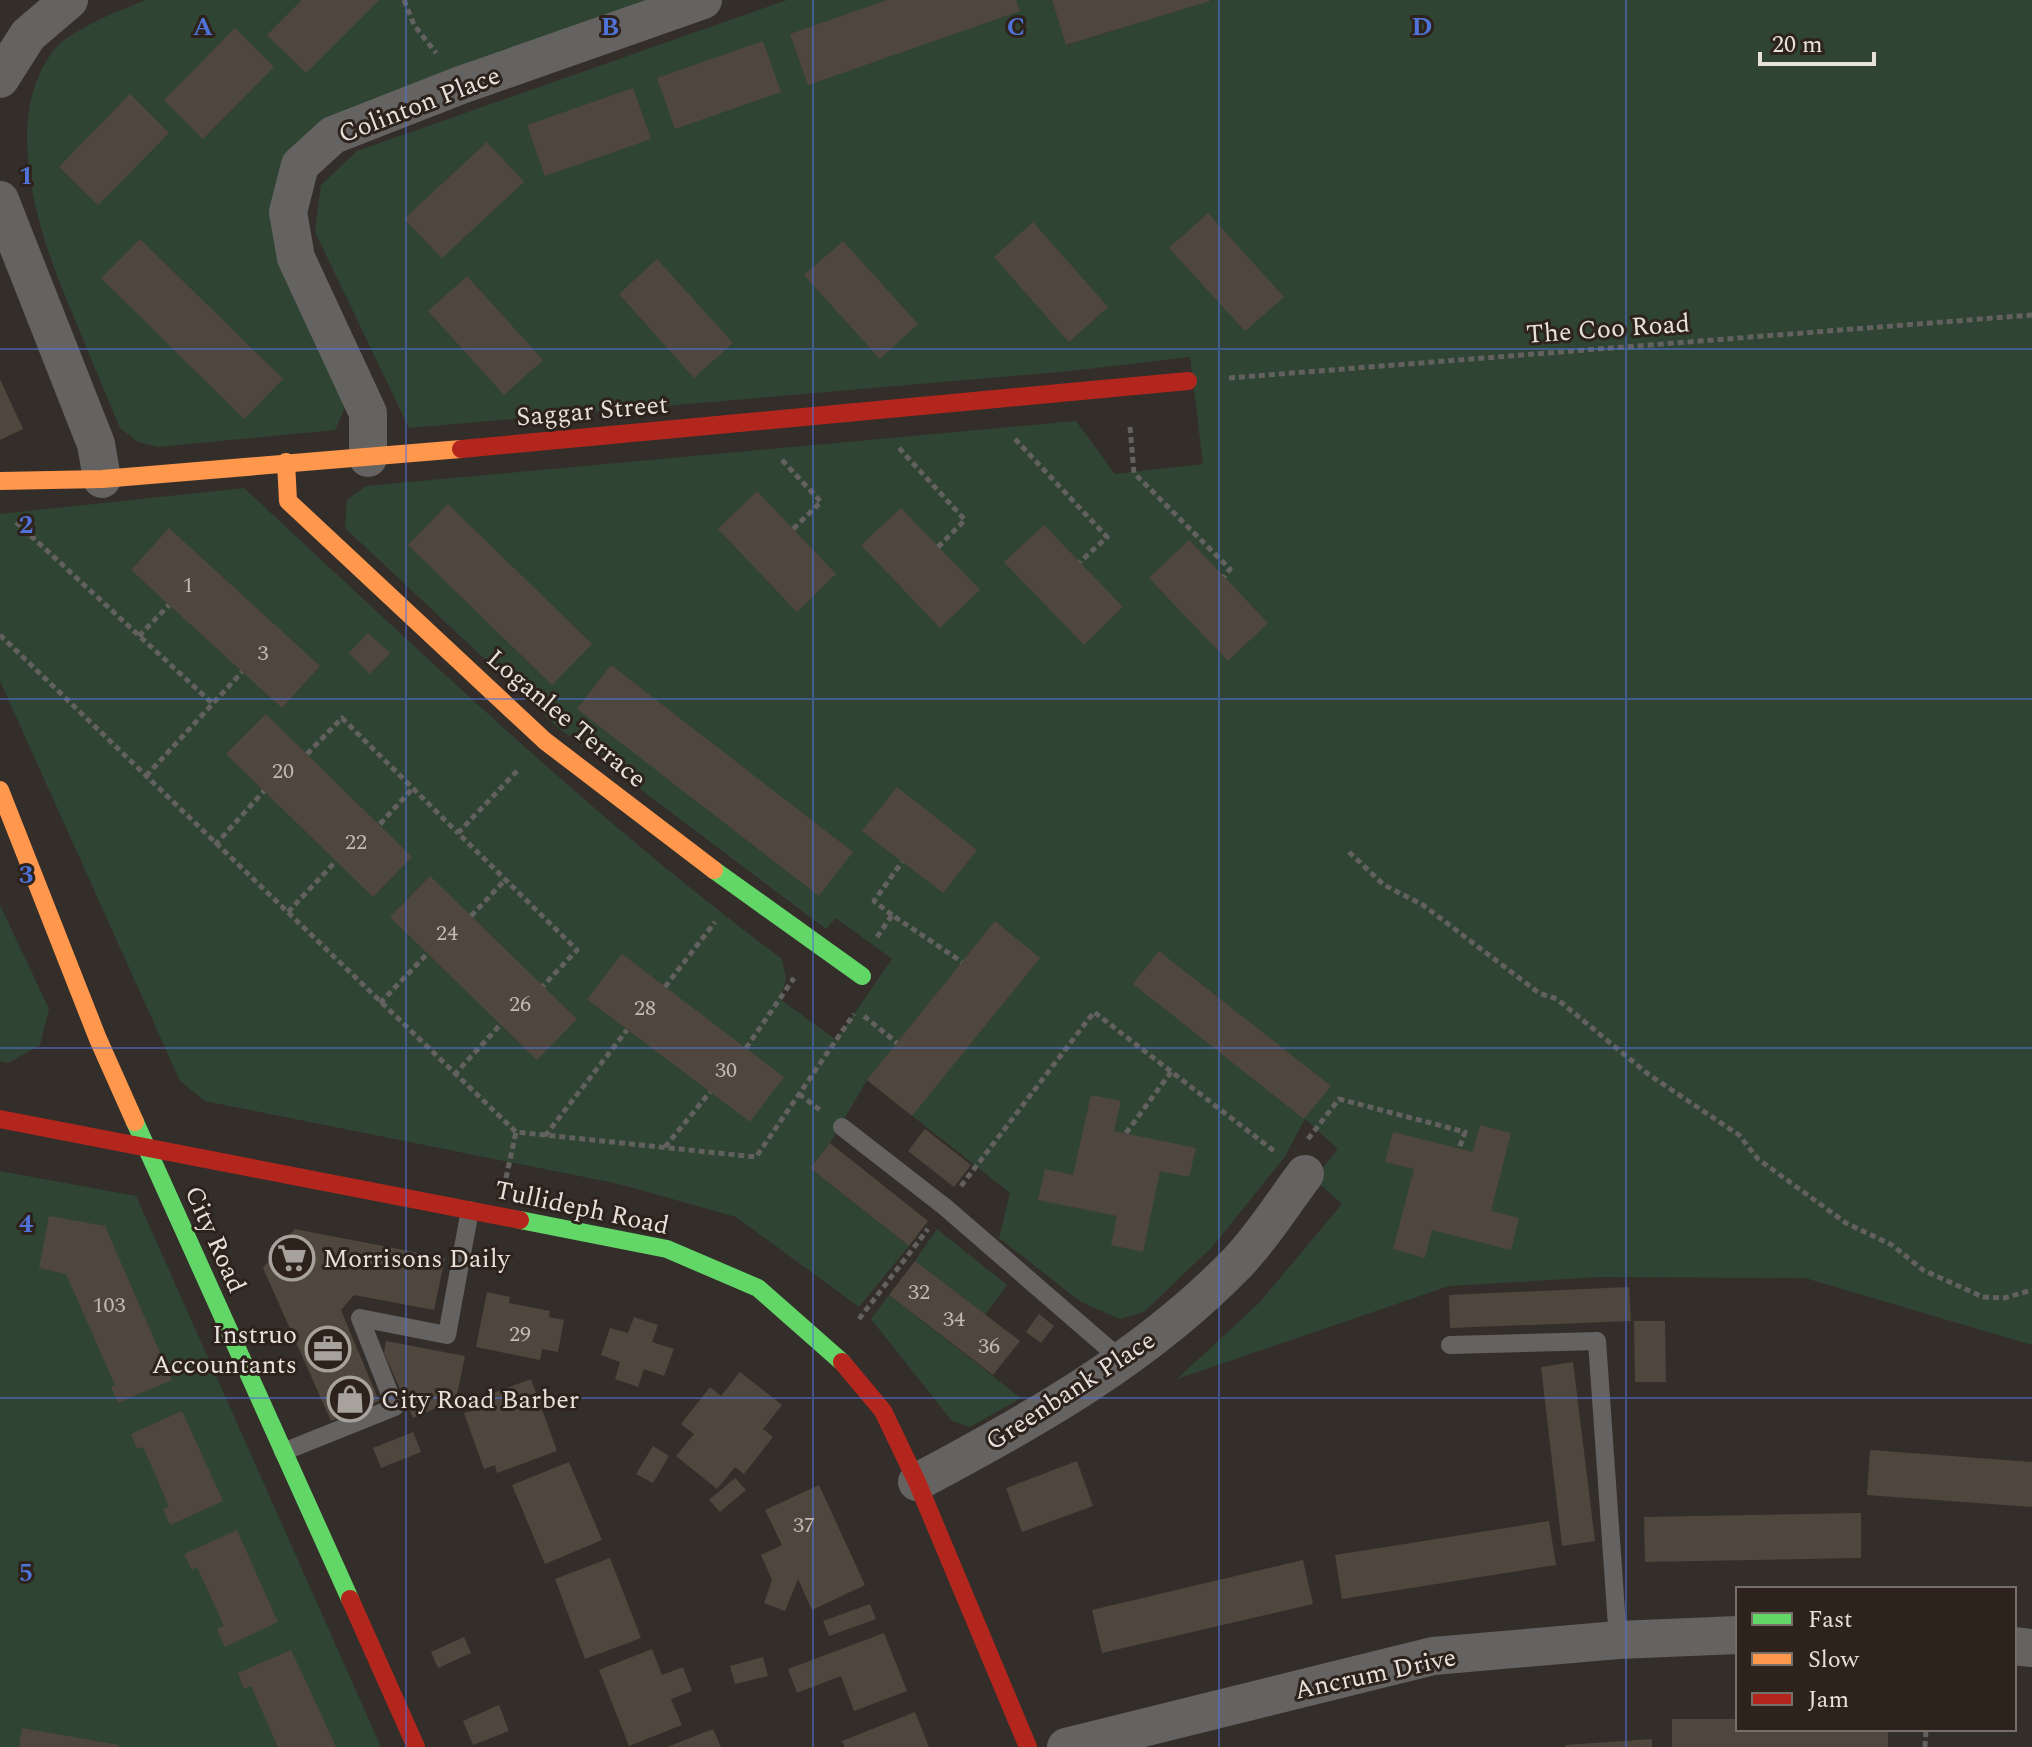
<svg xmlns="http://www.w3.org/2000/svg" width="2032" height="1747" viewBox="0 0 2032 1747" font-family="Spectral,serif">
<style>
.green{fill:#304433}
.building{fill:#4f463e}
.lines{fill:none;stroke-linecap:round;stroke-linejoin:round}
.path{stroke:#63615f;stroke-width:5;stroke-dasharray:6 4;stroke-linecap:butt}
.lane{stroke:#646361;stroke-width:18}
.street{stroke:#646361;stroke-width:38}
.fast{stroke:#63d668;stroke-width:18}
.slow{stroke:#ff974d;stroke-width:18}
.jam{stroke:#b3261e;stroke-width:18}
.grid{fill:none;stroke:#5073d9;stroke-width:2;stroke-opacity:0.55}
.labels{text-anchor:middle;stroke-width:6;stroke-linejoin:round;paint-order:stroke}
.number-label{font-size:22px;fill:#c1bab4}
.street-label{font-size:26px;fill:#e7e1dc;stroke:#2d231c}
.poi-label{font-size:26px;fill:#e7e1dc;stroke:#2d231c;text-anchor:start}
.grid-label{font-size:26px;text-anchor:middle;font-weight:bold;fill:#5073d9;stroke:#2d231c;stroke-width:6;stroke-linejoin:round;paint-order:stroke}
</style>
<rect width="100%" height="100%" fill="#332e29"/>
<g class="green">
<path d="M146,0H666L288,163L347,403L335,430L158,447L138,442L120,428C102,385 84,342 66,298C35,224 0,109 59,44C85,24 115,12 146,0Z"/>
<path d="M787,0H1052L1067,45L1212,0H2032V1345L1805,1278L1599,1277L1449,1286L1177,1379L1259,1303L1342,1204L1314,1179L1338,1149L1305,1119L1284,1158L1213,1246L1144,1312L1120,1319L1081,1302L999,1238L1010,1193L867,1080L830,1143L810,1168L909,1246L859,1307L736,1217L619,1184L205,1101L180,1081L0,681V514L244,488C419,650 591,817 782,959L786,980L780,999L836,1040L892,959L836,918L826,929L556,726L345,528L347,500L366,486L1076,421L1115,474L1203,464L1190,357L1070,371L409,428L315,232L321,185L357,151Z"/>
<path d="M0,905L49,1009L40,1045L8,1063L0,1061Z"/>
<path d="M0,1171L136,1196L381,1747H0Z"/>
<path d="M937,1229L1007,1285L985,1315L915,1261Z"/>
<path d="M889,1295L1021,1398L970,1427L952,1421L871,1319Z"/>
</g>
<g class="building">
<path d="M302,0H379L306,73L267,35Z"/>
<path d="M887,0H1016L1020,11L808,85L790,34Z"/>
<path d="M1052,0H1210V1L1066,45Z"/>
<path d="M235,28L274,67L203,139L164,100Z"/>
<path d="M763,41L781,92L675,129L657,78Z"/>
<path d="M633,88L651,139L545,176L527,125Z"/>
<path d="M130,94L169,133L98,205L59,167Z"/>
<path d="M487,142L524,182L442,258L404,219Z"/>
<path d="M1208,213L1284,297L1245,331L1169,248Z"/>
<path d="M1033,222L1108,307L1069,342L994,257Z"/>
<path d="M140,239L283,379L244,419L101,278Z"/>
<path d="M843,241L918,324L880,359L804,275Z"/>
<path d="M657,259L733,343L694,378L619,294Z"/>
<path d="M467,276L543,360L504,395L428,311Z"/>
<path d="M0,379L23,429L0,440Z"/>
<path d="M757,491L836,574L797,612L718,529Z"/>
<path d="M448,504L592,644L552,685L408,545Z"/>
<path d="M901,508L980,590L940,628L861,545Z"/>
<path d="M1044,525L1123,607L1084,645L1004,562Z"/>
<path d="M169,528L320,666L282,708L131,570Z"/>
<path d="M1189,540L1268,623L1228,661L1149,578Z"/>
<path d="M368,633L390,653L370,674L349,653Z"/>
<path d="M611,665L853,852L819,896L577,709Z"/>
<path d="M266,714L412,857L373,897L226,754Z"/>
<path d="M897,787L977,850L943,893L862,831Z"/>
<path d="M430,876L577,1019L537,1060L390,917Z"/>
<path d="M995,921L1040,958L912,1116L867,1080Z"/>
<path d="M1159,951L1331,1086L1304,1119L1133,984Z"/>
<path d="M622,954L784,1077L750,1122L587,999Z"/>
<path d="M1091,1095L1121,1101L1114,1131L1196,1148L1189,1177L1160,1171L1143,1252L1111,1245L1117,1216L1038,1200L1045,1169L1073,1175Z"/>
<path d="M1480,1125L1511,1133L1491,1211L1519,1218L1511,1250L1432,1230L1425,1258L1393,1249L1414,1169L1385,1162L1393,1132L1473,1152Z"/>
<path d="M925,1129L971,1165L954,1187L908,1151Z"/>
<path d="M830,1143L928,1221L909,1246L810,1168Z"/>
<path d="M49,1216L105,1226L172,1380L118,1403L111,1387L115,1385L66,1274L39,1268Z"/>
<path d="M295,1229L445,1258L434,1310L354,1295L341,1310L379,1401L331,1421L263,1268Z"/>
<path d="M915,1261L1020,1341L993,1375L889,1295Z"/>
<path d="M1629,1287L1631,1321L1450,1328L1449,1295Z"/>
<path d="M487,1292L510,1297L509,1303L550,1311L549,1317L564,1320L558,1352L542,1349L540,1360L476,1347Z"/>
<path d="M1039,1314L1054,1326L1041,1343L1026,1332Z"/>
<path d="M634,1317L658,1325L652,1342L674,1349L664,1376L644,1369L638,1387L615,1379L620,1362L601,1355L610,1328L628,1333Z"/>
<path d="M1634,1321H1665L1666,1382H1635Z"/>
<path d="M386,1341L465,1356L456,1399L413,1418L384,1353Z"/>
<path d="M1573,1362L1595,1541L1562,1546L1541,1367Z"/>
<path d="M740,1372L782,1405L763,1429L773,1437L744,1474L735,1467L717,1489L676,1456L694,1434L681,1424L710,1387L721,1396Z"/>
<path d="M531,1379L557,1451L497,1473L495,1465L484,1469L464,1413L474,1410L471,1401Z"/>
<path d="M182,1411L223,1501L170,1525L163,1509L169,1506L143,1447L137,1449L131,1434Z"/>
<path d="M413,1432L421,1452L381,1468L373,1448Z"/>
<path d="M653,1446L669,1456L653,1483L636,1474Z"/>
<path d="M1870,1450L2032,1462V1507L1867,1495Z"/>
<path d="M1077,1461L1093,1506L1022,1532L1006,1488Z"/>
<path d="M569,1462L602,1540L545,1564L512,1485Z"/>
<path d="M735,1478L746,1490L720,1512L709,1500Z"/>
<path d="M819,1485L865,1585L812,1610L798,1579L785,1611L764,1603L772,1580L761,1555L782,1545L765,1510Z"/>
<path d="M1861,1513V1558L1645,1562L1644,1517Z"/>
<path d="M1549,1521L1556,1565L1342,1599L1335,1555Z"/>
<path d="M237,1530L278,1622L225,1647L217,1629L224,1626L197,1567L192,1570L184,1554Z"/>
<path d="M610,1558L641,1638L585,1659L555,1579Z"/>
<path d="M1303,1560L1313,1604L1102,1653L1092,1610Z"/>
<path d="M870,1604L876,1619L829,1636L823,1621Z"/>
<path d="M884,1633L907,1691L854,1711L841,1676L797,1693L788,1669Z"/>
<path d="M464,1637L471,1653L438,1668L431,1652Z"/>
<path d="M652,1649L662,1675L683,1667L692,1691L671,1699L682,1725L629,1746L599,1670Z"/>
<path d="M291,1650L314,1699L336,1747H278L251,1686L244,1689L238,1673Z"/>
<path d="M763,1657L768,1676L735,1684L730,1666Z"/>
<path d="M499,1705L509,1731L473,1745L463,1721Z"/>
<path d="M915,1712L929,1747H845L842,1741Z"/>
<path d="M1672,1719H1738V1729H1888V1747H1672Z"/>
<path d="M22,1728L119,1745L118,1747H19Z"/>
<path d="M713,1729L721,1747H667Z"/>
<path d="M1652,1739V1747H1566V1745Z"/>
</g>
<g class="lines">
<g class="path">
<path d="M404,0L414,25L436,53"/>
<path d="M1229,378L2032,315"/>
<path d="M1130,427L1134,473L1230,569L1224,577"/>
<path d="M1015,439L1107,537L1080,562"/>
<path d="M899,448L965,520L938,547"/>
<path d="M782,460L821,502L793,529"/>
<path d="M16,522L212,703"/>
<path d="M0,635L516,1132L756,1157L854,1014"/>
<path d="M139,636L169,605"/>
<path d="M307,754L342,718L458,833"/>
<path d="M517,771L458,833L577,950L543,986"/>
<path d="M146,776L242,672"/>
<path d="M380,824L413,788"/>
<path d="M215,845L264,791"/>
<path d="M1349,852L1384,885L1423,905L1539,993L1557,999L1648,1074L1739,1135L1758,1159L1798,1188L1846,1223L1892,1245L1923,1270L1983,1297L2004,1298L2032,1290"/>
<path d="M288,912L336,861"/>
<path d="M892,915L874,901L902,862"/>
<path d="M471,916L505,880"/>
<path d="M877,937L892,915L962,962"/>
<path d="M665,987L715,922"/>
<path d="M380,1003L428,953"/>
<path d="M864,1016L897,1043"/>
<path d="M746,1048L794,978"/>
<path d="M454,1075L501,1024"/>
<path d="M799,1094L820,1110"/>
<path d="M1126,1133L1171,1072"/>
<path d="M545,1136L627,1030"/>
<path d="M1308,1139L1339,1099L1465,1132L1459,1149"/>
<path d="M665,1147L710,1092"/>
<path d="M506,1178L516,1132"/>
<path d="M961,1186L1094,1012L1274,1151"/>
<path d="M859,1319L928,1229"/>
<path d="M1925,1747L1926,1729"/>
</g>
<g class="lane">
<path d="M842,1127L945,1207L1124,1362"/>
<path d="M1450,1345L1597,1341L1618,1640"/>
<path d="M283,1452L395,1407L360,1318L447,1335L470,1210"/>
</g>
<g class="street">
<path d="M0,79L28,35L69,0"/>
<path d="M0,200L96,444L102,479"/>
<path d="M368,458V413L296,258L288,212L300,165L333,135L461,85L703,0"/>
<path d="M917,1482C1034,1420 1146,1357 1238,1262C1263,1236 1283,1203 1305,1174"/>
<path d="M2014,1646L2032,1648"/>
<path d="M1066,1747L1433,1656L1618,1640L1738,1635"/>
</g>
<g class="fast">
<path d="M714,870L862,976"/>
<path d="M135,1122L350,1599"/>
<path d="M520,1220L667,1249L758,1288L842,1362"/>
</g>
<g class="slow">
<path d="M286,462L288,501L545,741L714,870"/>
<path d="M0,481L102,479L461,449"/>
<path d="M0,790L98,1039L135,1122"/>
</g>
<g class="jam">
<path d="M461,449L1188,381"/>
<path d="M0,1119L520,1220"/>
<path d="M842,1362L883,1411L917,1482L1028,1747"/>
<path d="M350,1599L416,1747"/>
</g>
</g>
<path class="grid" d="M406,0V1747M813,0V1747M1219,0V1747M1626,0V1747M0,349H2032M0,699H2032M0,1048H2032M0,1398H2032"/>
<defs>
<g id="supermarket-ring" transform="scale(2.3)"><circle r="9.5" fill="#2d231c" stroke="#a8a29d" stroke-width="1.5"/><path d="M-6-5.5h2.5l.6 2H6L4.5 2H-2.5L-4.4-4H-6ZM-1.5 3.2a1.3 1.3 0 1 0 .1 0ZM3 3.2a1.3 1.3 0 1 0 .1 0Z" fill="#a8a29d"/></g>
<g id="office-ring" transform="scale(2.3)"><circle r="9.5" fill="#2d231c" stroke="#a8a29d" stroke-width="1.5"/><path d="M-6-3h4V-5.5h4V-3h4V5H-6ZM-1-4.5V-3h2v-1.5ZM-6 0V1H6V0Z" fill="#a8a29d"/></g>
<g id="shop-ring" transform="scale(2.3)"><circle r="9.5" fill="#2d231c" stroke="#a8a29d" stroke-width="1.5"/><path d="M-5-2.5h2.3a2.7 3.5 0 0 1 5.4 0H5L5.5 6h-11ZM-1.5-2.5h3a1.5 2.3 0 0 0-3 0Z" fill="#a8a29d"/></g>
</defs>
<g fill-rule="evenodd">
<use href="#supermarket-ring" x="292" y="1258"/>
<use href="#office-ring" x="328" y="1349"/>
<use href="#shop-ring" x="350" y="1399"/>
</g>
<g class="labels">
<g class="number-label">
<text x="188" y="592">1</text>
<text x="263" y="660">3</text>
<text x="283" y="778">20</text>
<text x="356" y="849">22</text>
<text x="447" y="940">24</text>
<text x="520" y="1011">26</text>
<text x="645" y="1015">28</text>
<text x="726" y="1077">30</text>
<text x="919" y="1299">32</text>
<text x="109" y="1312">103</text>
<text x="954" y="1326">34</text>
<text x="520" y="1341">29</text>
<text x="989" y="1353">36</text>
<text x="804" y="1532">37</text>
</g>
<g class="street-label">
<text transform="translate(419 104) rotate(-21)" y="9">Colinton Place</text>
<text transform="translate(1608 328) rotate(-4)" y="9">The Coo Road</text>
<text transform="translate(592 410) rotate(-5)" y="9">Saggar Street</text>
<text transform="translate(567 718) rotate(40)" y="9">Loganlee Terrace</text>
<text transform="translate(582 1207) rotate(12)" y="9">Tullideph Road</text>
<text transform="translate(216 1239) rotate(66)" y="9">City Road</text>
<text transform="translate(1070 1390) rotate(-33)" y="9">Greenbank Place</text>
<text transform="translate(1375 1673) rotate(-12)" y="9">Ancrum Drive</text>
</g>
<g class="poi-label">
<text x="323" y="1267">Morrisons Daily</text>
<text x="297" y="1343" text-anchor="end">Instruo<tspan x="297" dy="30">Accountants</tspan></text>
<text x="381" y="1408">City Road Barber</text>
</g>
</g>
<g class="grid-label">
<text x="203" y="35">A</text>
<text x="610" y="35">B</text>
<text x="1016" y="35">C</text>
<text x="1422" y="35">D</text>
<text x="26" y="184">1</text>
<text x="26" y="533">2</text>
<text x="26" y="883">3</text>
<text x="26" y="1232">4</text>
<text x="26" y="1581">5</text>
</g>
<rect x="1736" y="1587" width="280" height="144" fill="#2d231c" stroke="#776f69" stroke-width="2"/>
<rect x="1752" y="1613" width="40" height="12" fill="#63d668" stroke="#776f69" stroke-width="2"/>
<text x="1808" y="1627" font-size="24" fill="#e7e1dc">Fast</text>
<rect x="1752" y="1653" width="40" height="12" fill="#ff974d" stroke="#776f69" stroke-width="2"/>
<text x="1808" y="1667" font-size="24" fill="#e7e1dc">Slow</text>
<rect x="1752" y="1693" width="40" height="12" fill="#b3261e" stroke="#776f69" stroke-width="2"/>
<text x="1808" y="1707" font-size="24" fill="#e7e1dc">Jam</text>
<path d="M1760 52v12h114v-12" fill="none" stroke="#e7e1dc" stroke-width="4"/>
<text x="1772" y="52" font-size="24" fill="#e7e1dc" stroke="#2d231c" stroke-width="6" paint-order="stroke">20 m</text>
</svg>
